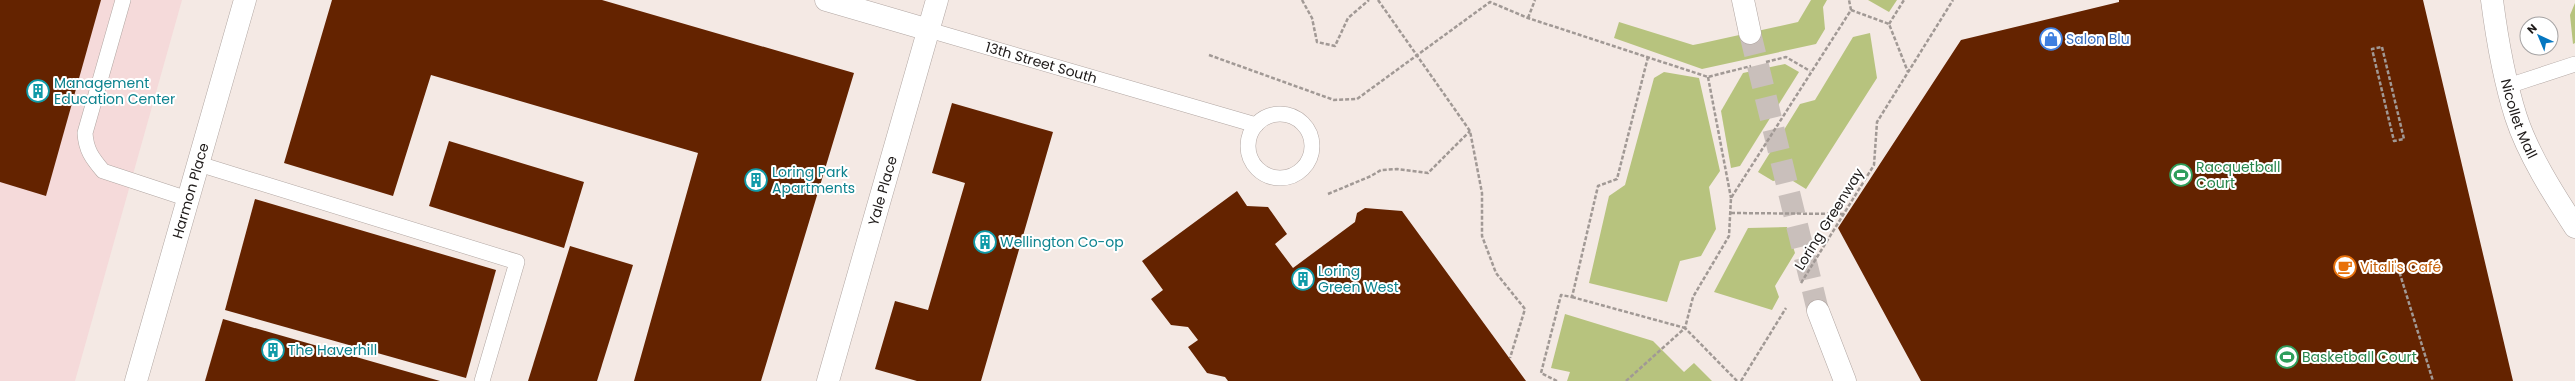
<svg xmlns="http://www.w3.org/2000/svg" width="2575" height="381" viewBox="0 0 2575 381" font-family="Poppins,sans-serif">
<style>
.education{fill:#f5dada}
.green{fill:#b7c37e}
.building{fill:#642300}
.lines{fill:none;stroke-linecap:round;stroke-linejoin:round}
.tertiary-tunnel{stroke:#c9bfbb;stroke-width:22;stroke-dasharray:22 11;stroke-linecap:butt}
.service-casing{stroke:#b1a6a2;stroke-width:16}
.minor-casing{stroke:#b1a6a2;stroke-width:23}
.tertiary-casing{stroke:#b1a6a2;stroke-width:23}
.path{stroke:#a19995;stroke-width:2.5;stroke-dasharray:4 2;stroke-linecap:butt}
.service{stroke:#fff;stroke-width:15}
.minor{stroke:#fff;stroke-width:22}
.tertiary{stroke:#fff;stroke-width:22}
.labels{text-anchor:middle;stroke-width:4;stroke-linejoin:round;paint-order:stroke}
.shop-label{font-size:14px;fill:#366cbe;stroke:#fff;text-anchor:start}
.street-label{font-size:14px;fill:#1d1918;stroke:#fff}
.culture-label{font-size:14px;fill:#0d838f;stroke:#fff;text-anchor:start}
.leisure-label{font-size:14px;fill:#27864d;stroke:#fff;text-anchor:start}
.food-label{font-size:14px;fill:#c56008;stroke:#fff;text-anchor:start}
</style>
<rect width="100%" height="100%" fill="#f4e9e4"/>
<path class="education" d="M0,0H182L75,381H0Z"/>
<g class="green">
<path d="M1811,0H1827L1823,7L1825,29L1816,44L1702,69L1614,38L1619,22L1693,45L1703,43L1798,22Z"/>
<path d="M1868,0H1897L1889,12Z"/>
<path d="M2575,3V43L2573,44L2570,15Z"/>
<path d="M1870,33L1877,78L1806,189L1788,178L1773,181L1758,172L1800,104L1815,100L1853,37Z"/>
<path d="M1785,64L1799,72L1740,166L1731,168L1721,111L1743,73Z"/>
<path d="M1664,72L1699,78L1720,171L1709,187L1716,229L1701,256L1680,261L1667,302L1589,283L1609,196L1625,185L1654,78Z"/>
<path d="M1787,227L1795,253L1775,286L1779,297L1772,310L1714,292L1748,228Z"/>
<path d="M1565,314L1653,341L1684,372L1694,363L1712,381H1567L1570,372L1551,368Z"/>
</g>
<g class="building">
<path d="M0,0H101L46,196L0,182Z"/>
<path d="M332,0H602L854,73L761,381H634L698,153L431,75L393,196L284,163Z"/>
<path d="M2119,0H2423L2513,381H1921L1838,228L1961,40L2119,2Z"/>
<path d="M952,103L1053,132L981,381H917L875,369L895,301L928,310L965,183L932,173Z"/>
<path d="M449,141L584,182L564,248L429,206Z"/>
<path d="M1237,191L1247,206L1268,207L1287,234L1275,244L1293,268L1355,222L1357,213L1365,208L1402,211L1526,381H1228L1225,377L1207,373L1188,347L1198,340L1188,327L1171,325L1151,299L1163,290L1142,261Z"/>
<path d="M255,199L496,270L466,378L225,310Z"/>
<path d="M570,246L633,265L597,381H528Z"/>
<path d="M223,319L440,381H205Z"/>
</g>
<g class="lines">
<path class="tertiary-tunnel" d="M1750,33L1818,311"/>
<g class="service-casing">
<g id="service">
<path d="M123,0L85,133C86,150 92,158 103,171L188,199"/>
<path id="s1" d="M929,30L1256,125"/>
<path d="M2508,86L2575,64"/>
<circle cx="1280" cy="146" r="32"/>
<path d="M199,164L517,262L482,381"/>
</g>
</g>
<g class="minor-casing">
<g id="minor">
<path id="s2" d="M2492,0C2497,39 2504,79 2516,117C2528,154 2554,195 2575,227"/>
</g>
</g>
<g class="tertiary-casing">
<g id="tertiary">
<path d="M826,0L929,30"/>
<path d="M1743,0L1750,33"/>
<path d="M1818,311L1845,381"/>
<path id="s3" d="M136,381L245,0"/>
<path id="s4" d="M828,381L937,0"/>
</g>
</g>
<g class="path">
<path d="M1302,0L1312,18L1317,42L1335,46L1348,18L1369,0"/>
<path d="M1378,0L1470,131L1482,193V236L1496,273L1525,309L1510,358"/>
<path d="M1851,10L1889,24L1908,72"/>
<path d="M1528,18L1535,0"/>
<path d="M1889,24L1904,0"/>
<path d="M2382,47L2404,139L2394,141L2372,49Z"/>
<path d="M1209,55L1334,100L1357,99L1490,2L1528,18L1708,77L1751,66"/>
<path d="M1766,62L1786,57L1810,71"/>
<path d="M1708,77L1731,198"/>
<path d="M1328,194L1371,176L1381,170L1397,169L1428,173L1470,131"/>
<path d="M1731,213L1843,214"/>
<path d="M2396,261L2433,381"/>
<path d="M1801,283L1874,165L1877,122L1953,0"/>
<path d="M1572,297L1685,328"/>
<path d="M1557,381L1541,373L1561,295L1572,297L1598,186L1617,179L1648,57"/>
<path d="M1626,381L1685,328"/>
<path d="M1737,381L1685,328L1693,297L1729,236L1731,198L1851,10L1849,0"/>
<path d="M1741,381L1786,308"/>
</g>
<use href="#service" class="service"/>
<use href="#minor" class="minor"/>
<use href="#tertiary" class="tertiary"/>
</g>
<defs>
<g id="shop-ring" transform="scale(1.15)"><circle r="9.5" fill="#fff" stroke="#3f7fe0" stroke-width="1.5"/><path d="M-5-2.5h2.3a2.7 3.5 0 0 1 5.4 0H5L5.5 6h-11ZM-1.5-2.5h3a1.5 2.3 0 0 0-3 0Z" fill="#3f7fe0"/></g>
<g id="building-ring" transform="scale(1.15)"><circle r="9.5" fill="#fff" stroke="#0f9aa8" stroke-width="1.5"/><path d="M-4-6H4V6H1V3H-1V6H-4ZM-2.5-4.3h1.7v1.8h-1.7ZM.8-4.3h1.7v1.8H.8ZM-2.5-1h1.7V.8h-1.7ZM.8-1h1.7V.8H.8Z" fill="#0f9aa8"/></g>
<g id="stadium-ring" transform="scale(1.15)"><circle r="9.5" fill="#fff" stroke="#2e9e5b" stroke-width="1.5"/><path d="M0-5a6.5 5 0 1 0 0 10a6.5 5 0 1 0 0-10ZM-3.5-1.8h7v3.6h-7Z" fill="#2e9e5b"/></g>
<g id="cafe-ring" transform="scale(1.15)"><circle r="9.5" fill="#fff" stroke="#e8710a" stroke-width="1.5"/><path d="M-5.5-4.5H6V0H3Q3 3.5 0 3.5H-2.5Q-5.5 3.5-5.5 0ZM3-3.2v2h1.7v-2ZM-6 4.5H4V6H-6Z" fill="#e8710a"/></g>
</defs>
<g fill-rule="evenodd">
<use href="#shop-ring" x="2051" y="39"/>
<use href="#building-ring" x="38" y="91"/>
<use href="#stadium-ring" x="2181" y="175"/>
<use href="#building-ring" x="756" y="180"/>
<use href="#building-ring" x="985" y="242"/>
<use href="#cafe-ring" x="2345" y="267"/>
<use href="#building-ring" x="1303" y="279"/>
<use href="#building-ring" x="273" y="350"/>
<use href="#stadium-ring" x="2287" y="357"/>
</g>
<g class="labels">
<g class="shop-label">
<text x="2066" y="44">Salon Blu</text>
</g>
<g class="street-label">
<text dy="5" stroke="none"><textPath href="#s1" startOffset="117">13th Street South</textPath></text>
<text dy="5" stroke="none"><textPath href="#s2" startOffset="122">Nicollet Mall</textPath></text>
<text dy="5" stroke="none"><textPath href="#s3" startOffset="198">Harmon Place</textPath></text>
<text dy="5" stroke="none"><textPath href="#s4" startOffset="198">Yale Place</textPath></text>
<text transform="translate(1829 219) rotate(-58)" y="5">Loring Greenway</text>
</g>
<g class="culture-label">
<text x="54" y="88">Management<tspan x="54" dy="16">Education Center</tspan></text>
<text x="772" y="177">Loring Park<tspan x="772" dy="16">Apartments</tspan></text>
<text x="1000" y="247">Wellington Co-op</text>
<text x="1318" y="276">Loring<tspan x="1318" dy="16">Green West</tspan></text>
<text x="288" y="355">The Haverhill</text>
</g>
<g class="leisure-label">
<text x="2196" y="172">Racquetball<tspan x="2196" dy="16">Court</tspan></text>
<text x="2302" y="362">Basketball Court</text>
</g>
<g class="food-label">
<text x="2360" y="272">Vitali's Café</text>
</g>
</g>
<g transform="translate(2539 36) rotate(316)"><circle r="19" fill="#ffffff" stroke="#a5a3a3"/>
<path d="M0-3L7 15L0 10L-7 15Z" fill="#0577c1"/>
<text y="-6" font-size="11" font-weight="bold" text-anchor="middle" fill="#1d1918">N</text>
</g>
</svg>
